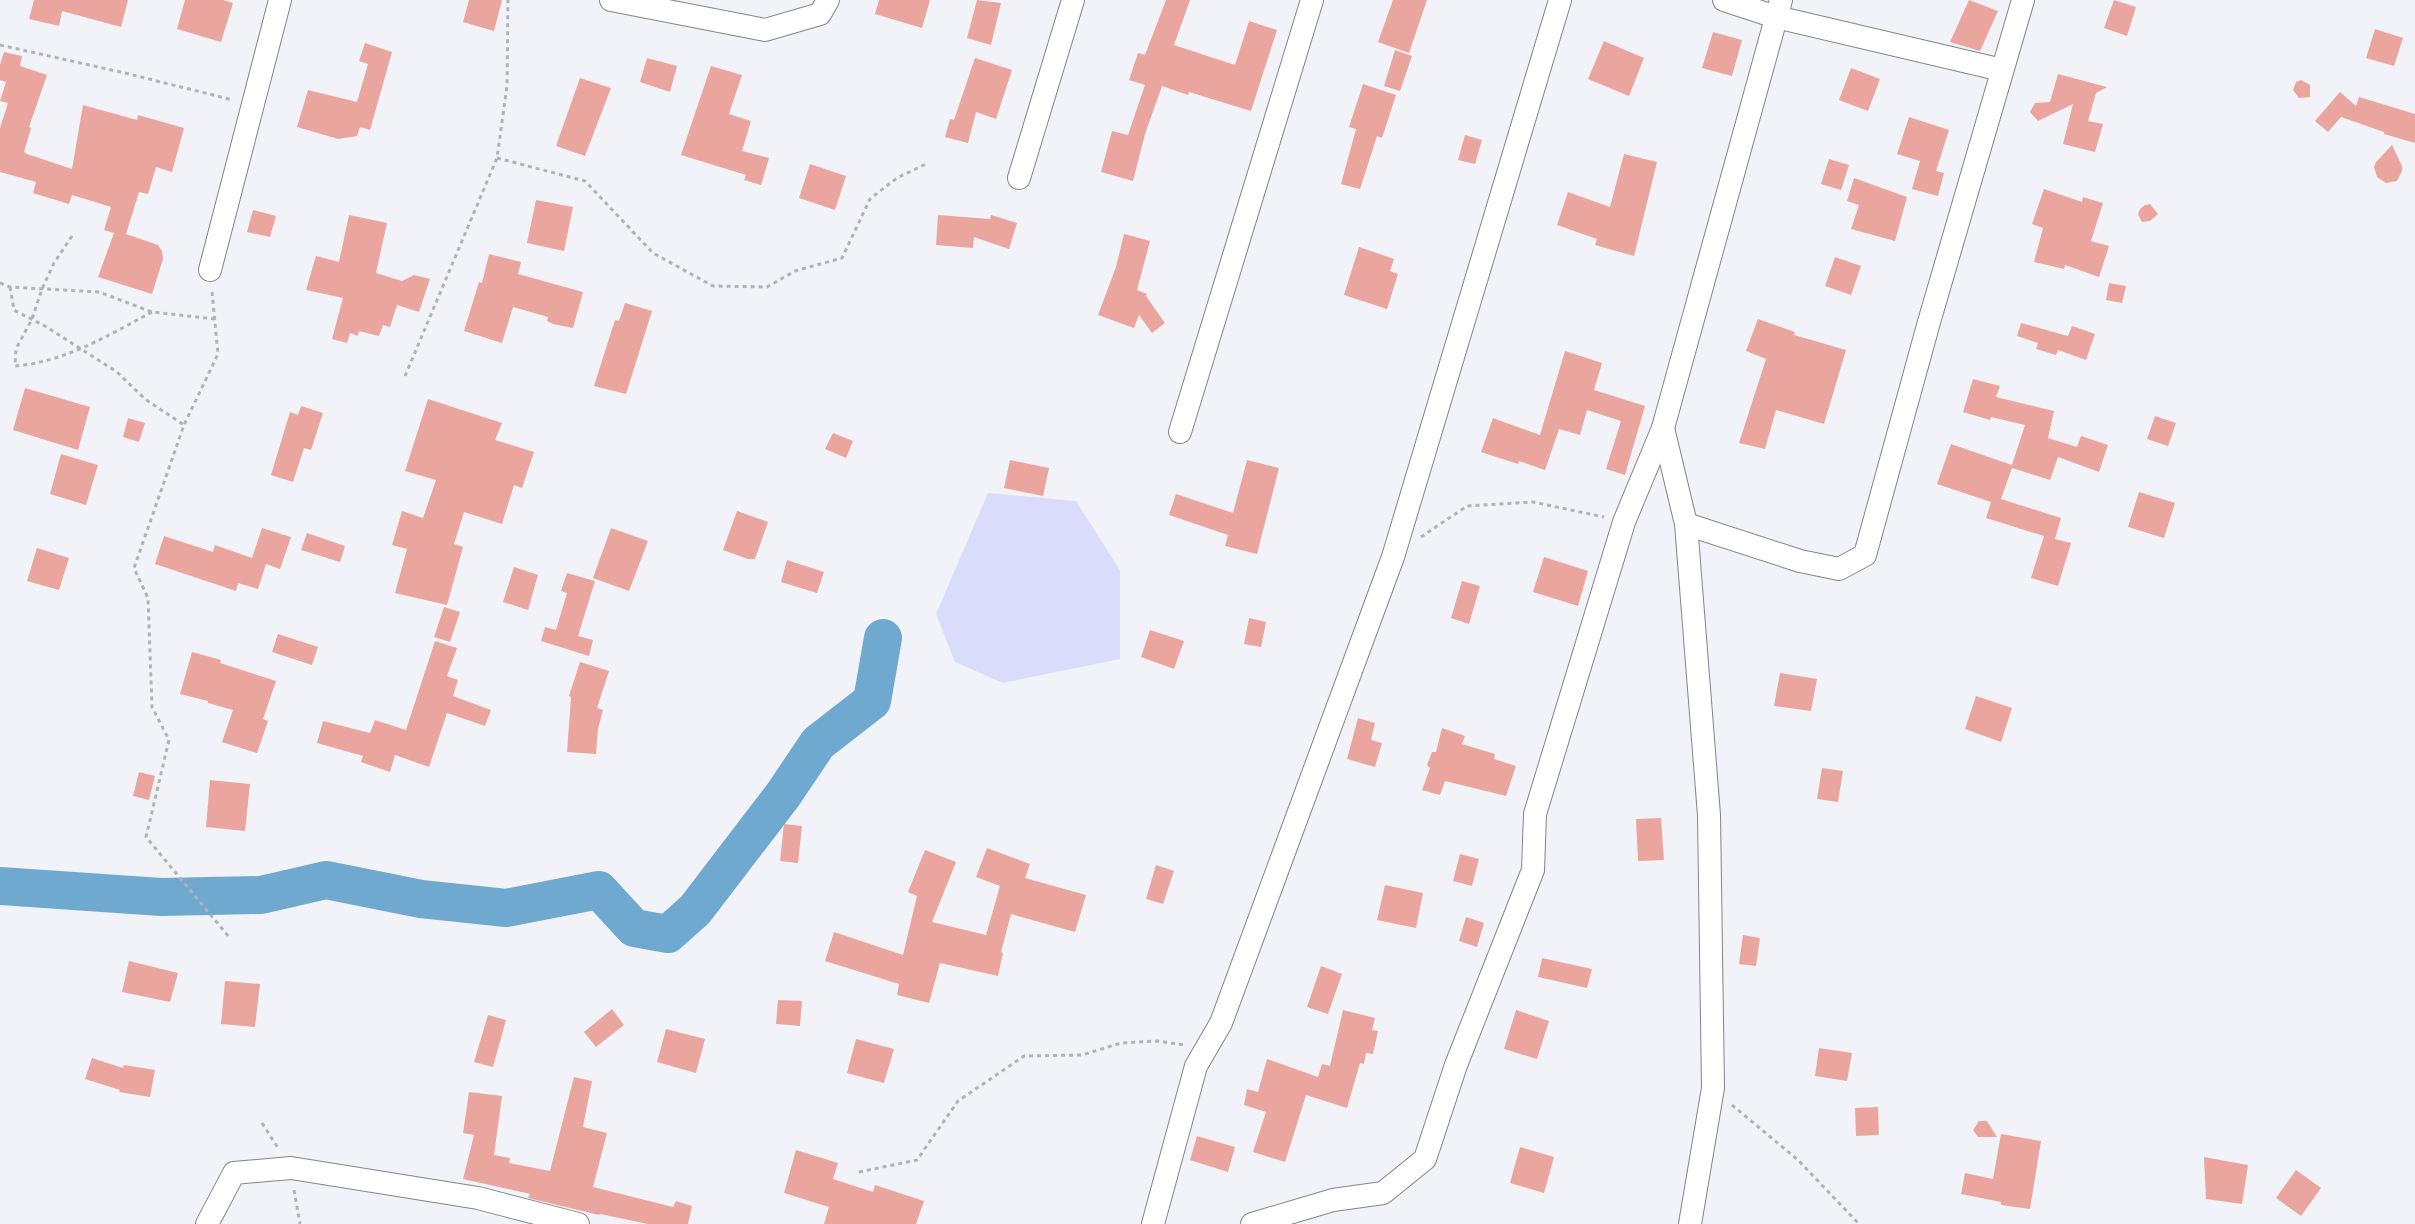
<svg xmlns="http://www.w3.org/2000/svg" width="2415" height="1224" viewBox="0 0 2415 1224" font-family="'Alegreya Sans',sans-serif">
<style>
.green{fill:#d9ddfb}
.lines{fill:none;stroke-linecap:round;stroke-linejoin:round}
.river{stroke:#6fa9d0;stroke-width:38}
.building{fill:#eaa69e}
.minor-casing{stroke:#848489;stroke-width:24}
.path{stroke:#b2b3b7;stroke-width:3;stroke-dasharray:4 4;stroke-linecap:butt}
.minor{stroke:#fff;stroke-width:22}
</style>
<rect width="100%" height="100%" fill="#f2f3f8"/>
<path class="green" d="M988,493L1076,501L1120,570V659L1003,683L955,662L936,614Z"/>
<g class="lines">
<path class="river" d="M0,886L161,897L261,895L326,880L421,899L506,908L599,890L634,928L668,934L695,910L783,795L818,743L872,701L883,638"/>
</g>
<g class="building">
<path d="M34,0H128L121,27L62,11L59,26L29,19Z"/>
<path d="M185,0H223L233,3L221,42L177,29Z"/>
<path d="M469,0H502L494,31L463,22Z"/>
<path d="M879,0H930L922,28L875,14Z"/>
<path d="M977,0L1001,3L991,45L967,38Z"/>
<path d="M1166,0H1190L1174,45L1235,65L1249,21L1277,30L1251,111L1189,92L1188,95L1162,86L1145,134L1133,181L1101,172L1112,131L1128,135L1145,85L1129,80L1138,53L1145,55Z"/>
<path d="M1393,0H1427L1409,53L1378,42Z"/>
<path d="M1969,0L1998,11L1980,51L1950,42Z"/>
<path d="M2114,0L2136,7L2127,36L2104,28Z"/>
<path d="M2375,29L2403,38L2394,66L2366,58Z"/>
<path d="M1713,32L1742,40L1732,76L1702,68Z"/>
<path d="M1604,41L1644,58L1629,96L1588,79Z"/>
<path d="M365,43L392,52L370,130L360,127L357,136L338,139L297,127L308,90L357,102L368,64L359,61Z"/>
<path d="M1395,50L1412,56L1400,91L1384,86Z"/>
<path d="M4,52L22,56L20,66L47,75L29,127L31,128L24,152L27,154L72,169L83,105L137,120L138,115L184,128L172,172L156,167L148,194L139,192L126,234L158,245L162,251L163,259L152,294L98,277L114,233L104,230L111,207L72,195L69,204L33,193L36,182L0,172V128L8,103L0,101L6,82L0,80V65Z"/>
<path d="M647,58L677,66L670,92L640,82Z"/>
<path d="M975,58L1012,70L996,119L976,112L968,143L945,137L950,119L954,120Z"/>
<path d="M711,66L742,75L729,114L751,121L742,151L769,158L761,185L744,180L746,175L681,155Z"/>
<path d="M1851,68L1880,79L1868,111L1839,100Z"/>
<path d="M2058,74L2107,87L2096,93L2088,121L2103,124L2095,152L2063,144L2073,104L2038,121L2030,112L2035,103L2050,102Z"/>
<path d="M580,78L611,88L585,156L556,146Z"/>
<path d="M2301,80L2310,85V97L2299,98L2293,90L2296,82Z"/>
<path d="M1363,84L1396,95L1382,138L1377,136L1360,189L1341,184L1356,129L1349,127Z"/>
<path d="M2340,92L2356,106L2359,97L2415,114V143L2384,134V132L2341,117L2328,132L2315,121Z"/>
<path d="M1909,117L1949,130L1936,171L1944,173L1938,196L1912,189L1920,161L1897,154Z"/>
<path d="M1465,135L1482,140L1475,164L1458,160Z"/>
<path d="M2392,145L2402,166V171L2397,181L2386,183L2377,177L2374,167L2376,162Z"/>
<path d="M1624,154L1657,162L1634,256L1595,245L1597,239L1557,225L1568,192L1610,207Z"/>
<path d="M1829,159L1849,165L1841,190L1821,184Z"/>
<path d="M810,164L846,176L835,210L799,198Z"/>
<path d="M1854,178L1907,197L1895,241L1851,229L1859,205L1847,201Z"/>
<path d="M2044,189L2082,202L2083,197L2103,203L2091,241L2109,246L2099,277L2065,265L2064,269L2034,262L2043,228L2032,224Z"/>
<path d="M536,200L573,207L564,251L527,243Z"/>
<path d="M2150,204L2158,214L2150,221L2142,222L2138,214L2140,209L2145,205Z"/>
<path d="M253,210L276,216L270,237L247,232Z"/>
<path d="M349,215L387,223L376,273L402,281L414,275L430,279L419,312L397,305L390,327L383,325L379,336L359,331L358,336L350,333L347,343L332,339L343,298L306,290L316,256L339,262Z"/>
<path d="M938,215L990,219L991,215L1017,223L1009,249L974,237L973,248L936,245Z"/>
<path d="M1124,234L1150,241L1137,290L1147,294L1146,296L1165,323L1152,333L1139,315L1134,328L1098,315L1116,267Z"/>
<path d="M1359,247L1394,259L1390,271L1398,274L1387,309L1344,295Z"/>
<path d="M489,254L521,262L518,274L583,292L573,328L553,324L547,321L548,317L513,307L502,343L464,331L479,282L482,283Z"/>
<path d="M1835,257L1861,266L1851,295L1825,286Z"/>
<path d="M2109,283L2126,286L2122,303L2106,300Z"/>
<path d="M625,303L652,311L626,394L594,386L615,320L619,321Z"/>
<path d="M1758,319L1795,332L1794,335L1846,350L1824,424L1776,410L1765,449L1739,443L1766,359L1746,351Z"/>
<path d="M2021,323L2068,336L2072,326L2095,334L2086,360L2058,350L2056,355L2036,349L2038,343L2017,336Z"/>
<path d="M1565,351L1602,363L1594,390L1645,406L1625,475L1606,469L1621,421L1587,410L1580,435L1559,429L1545,470L1519,461L1518,464L1481,452L1493,418L1540,435Z"/>
<path d="M1973,379L2000,386L1996,397L2054,411L2048,438L2077,447L2081,436L2108,445L2099,472L2058,457L2050,480L2012,468L2001,499L2061,518L2055,539L2071,543L2058,586L2031,578L2044,536L1986,518L1991,502L1937,484L1951,444L2012,465L2025,425L1991,417L1990,420L1963,412Z"/>
<path d="M25,388L90,407L78,450L13,430Z"/>
<path d="M428,399L502,423L495,440L534,452L522,488L514,485L502,524L464,512L454,544L463,547L447,605L395,593L407,549L392,545L402,511L423,518L436,480L405,471Z"/>
<path d="M301,406L323,413L311,450L304,448L293,482L271,475L290,412L298,415Z"/>
<path d="M2155,416L2176,423L2168,446L2147,439Z"/>
<path d="M128,418L145,423L139,442L123,437Z"/>
<path d="M833,433L853,441L846,458L825,449Z"/>
<path d="M61,454L98,465L86,505L50,494Z"/>
<path d="M1010,460L1049,468L1043,496L1004,488Z"/>
<path d="M1247,460L1279,468L1257,554L1225,546L1228,535L1169,515L1176,494L1233,513Z"/>
<path d="M2139,492L2175,503L2164,538L2128,527Z"/>
<path d="M737,511L768,522L755,559H748L723,550Z"/>
<path d="M262,528L291,537L280,569L266,564L258,589L238,583L236,591L155,564L164,536L213,552L215,545L252,558Z"/>
<path d="M611,528L648,541L629,591L593,578Z"/>
<path d="M307,533L345,546L340,562L301,550Z"/>
<path d="M37,548L69,558L59,590L27,581Z"/>
<path d="M1544,557L1588,571L1578,606L1533,592Z"/>
<path d="M787,560L824,572L817,593L781,582Z"/>
<path d="M514,567L538,575L528,610L503,602Z"/>
<path d="M567,573L595,581L578,636L593,640L589,656L541,641L545,627L556,630L567,593L561,591Z"/>
<path d="M1462,581L1480,586L1469,624L1451,618Z"/>
<path d="M444,607L460,612L450,642L434,637Z"/>
<path d="M1249,618L1266,622L1261,647L1244,644Z"/>
<path d="M1150,630L1184,641L1174,669L1141,657Z"/>
<path d="M278,634L318,647L312,665L272,652Z"/>
<path d="M435,641L457,648L447,676L458,680L453,696L491,710L485,726L447,713L429,767L395,755L390,772L361,762L363,756L317,743L323,721L370,733L375,720L406,730Z"/>
<path d="M192,652L221,660L220,663L276,681L263,719L268,721L257,753L222,742L233,710L208,703V701L180,694Z"/>
<path d="M580,662L609,671L597,708L603,710L598,729L596,754L567,752L571,697L569,696Z"/>
<path d="M1780,673L1817,679L1811,711L1774,706Z"/>
<path d="M1976,696L2012,708L2001,742L1965,729Z"/>
<path d="M1358,718L1375,723L1371,740L1382,743L1375,767L1347,759Z"/>
<path d="M1442,728L1465,736L1462,744L1495,754L1494,759L1516,766L1506,796L1445,781L1440,795L1422,790L1430,768L1427,765L1432,752H1436Z"/>
<path d="M1822,768L1843,771L1838,802L1817,799Z"/>
<path d="M139,772L155,776L149,800L133,796Z"/>
<path d="M210,780L250,784L245,831L206,827Z"/>
<path d="M1661,818L1664,860L1638,861L1636,819Z"/>
<path d="M784,824L802,826L798,863L780,861Z"/>
<path d="M987,848L1030,864L1025,878L1086,895L1075,932L1011,914L1001,952L1003,953L998,976L940,963L929,1003L897,995L899,984L825,961L834,932L903,955L917,896L908,892L925,850L956,862L932,922L986,935L1000,886L976,877Z"/>
<path d="M1460,854L1479,859L1472,886L1453,881Z"/>
<path d="M1156,865L1174,871L1163,904L1146,899Z"/>
<path d="M1385,885L1423,893L1416,928L1377,920Z"/>
<path d="M1466,917L1484,923L1477,947L1459,941Z"/>
<path d="M1743,935L1760,938L1756,966L1739,964Z"/>
<path d="M1542,958L1592,969L1587,988L1538,977Z"/>
<path d="M129,961L178,973L170,1002L122,992Z"/>
<path d="M1321,966L1342,974L1328,1014L1307,1007Z"/>
<path d="M225,981L260,984L255,1027L221,1024Z"/>
<path d="M778,1000L802,1001L800,1026L776,1024Z"/>
<path d="M612,1009L624,1025L596,1047L584,1032Z"/>
<path d="M1343,1010L1375,1018L1372,1030L1378,1031L1373,1054L1366,1053L1364,1064L1360,1063L1347,1108L1306,1095L1285,1162L1253,1152L1266,1112L1244,1105L1247,1089L1258,1092L1267,1059L1318,1077L1322,1064L1330,1066Z"/>
<path d="M1516,1010L1549,1021L1537,1059L1504,1049Z"/>
<path d="M488,1015L506,1020L493,1067L474,1062Z"/>
<path d="M666,1029L705,1039L696,1073L657,1062Z"/>
<path d="M856,1039L894,1049L884,1083L847,1073Z"/>
<path d="M1819,1048L1852,1053L1847,1081L1815,1076Z"/>
<path d="M92,1058L123,1068L124,1065L155,1070L150,1097L119,1092L120,1090L85,1079Z"/>
<path d="M574,1077L592,1081L583,1127L607,1133L593,1187L673,1207L676,1201L692,1206L688,1224H648L600,1214L599,1215L528,1198L530,1194L463,1179L474,1135L463,1133L469,1092L502,1096L494,1155L510,1158L509,1163L550,1171Z"/>
<path d="M1878,1107L1879,1135L1856,1136L1855,1108Z"/>
<path d="M1979,1121H1987L1997,1137H1978L1973,1130Z"/>
<path d="M2001,1134L2041,1141L2030,1209L2001,1205V1202L1961,1194L1965,1173L1993,1179Z"/>
<path d="M1197,1136L1235,1147L1228,1172L1190,1160Z"/>
<path d="M1520,1147L1554,1157L1544,1193L1510,1183Z"/>
<path d="M796,1150L838,1163L833,1179L873,1192L875,1185L924,1201L916,1224H824L829,1207L784,1193Z"/>
<path d="M2204,1157L2248,1165L2242,1204L2206,1199Z"/>
<path d="M2296,1170L2321,1188L2301,1216L2276,1198Z"/>
</g>
<g class="lines">
<g class="minor-casing">
<g id="minor">
<path d="M611,0L765,30L820,14L828,0"/>
<path d="M1724,0L1776,17L2002,70"/>
<path d="M1019,178L1073,0"/>
<path d="M210,270L280,0"/>
<path d="M1663,428L1686,524L1709,815L1713,1088L1690,1224"/>
<path d="M1180,432L1312,0"/>
<path d="M1686,524L1800,561L1839,569L1865,555L1929,322L2023,0"/>
<path d="M207,1224L234,1173L291,1168L478,1198L578,1224"/>
<path d="M1153,1224L1196,1066L1221,1023L1393,557L1560,0"/>
<path d="M1252,1224L1333,1200L1383,1193L1425,1159L1456,1065L1533,870L1535,814L1624,522L1663,428L1781,0"/>
</g>
</g>
<g class="path">
<path d="M0,45L125,73L233,100"/>
<path d="M497,158L585,181L653,253L713,286L767,287L795,271L842,258L870,199L897,178L926,164"/>
<path d="M72,236L54,263L42,289L32,319L16,349L15,366C65,362 109,335 152,312"/>
<path d="M0,283L10,287L99,292L152,312L215,319"/>
<path d="M10,287L14,310L45,326L117,372L145,399L184,425"/>
<path d="M212,292L218,354L184,425L134,568L148,598L152,707L169,740L146,837L229,937"/>
<path d="M405,376L497,158L507,86L508,0"/>
<path d="M1421,537L1467,506L1533,502L1604,517"/>
<path d="M1732,1105L1798,1160L1859,1224"/>
<path d="M262,1123L278,1148"/>
<path d="M859,1172L917,1160L958,1101L1024,1056L1082,1055L1121,1043L1158,1041L1184,1045"/>
<path d="M294,1190L300,1224"/>
</g>
<use href="#minor" class="minor"/>
</g>
</svg>
